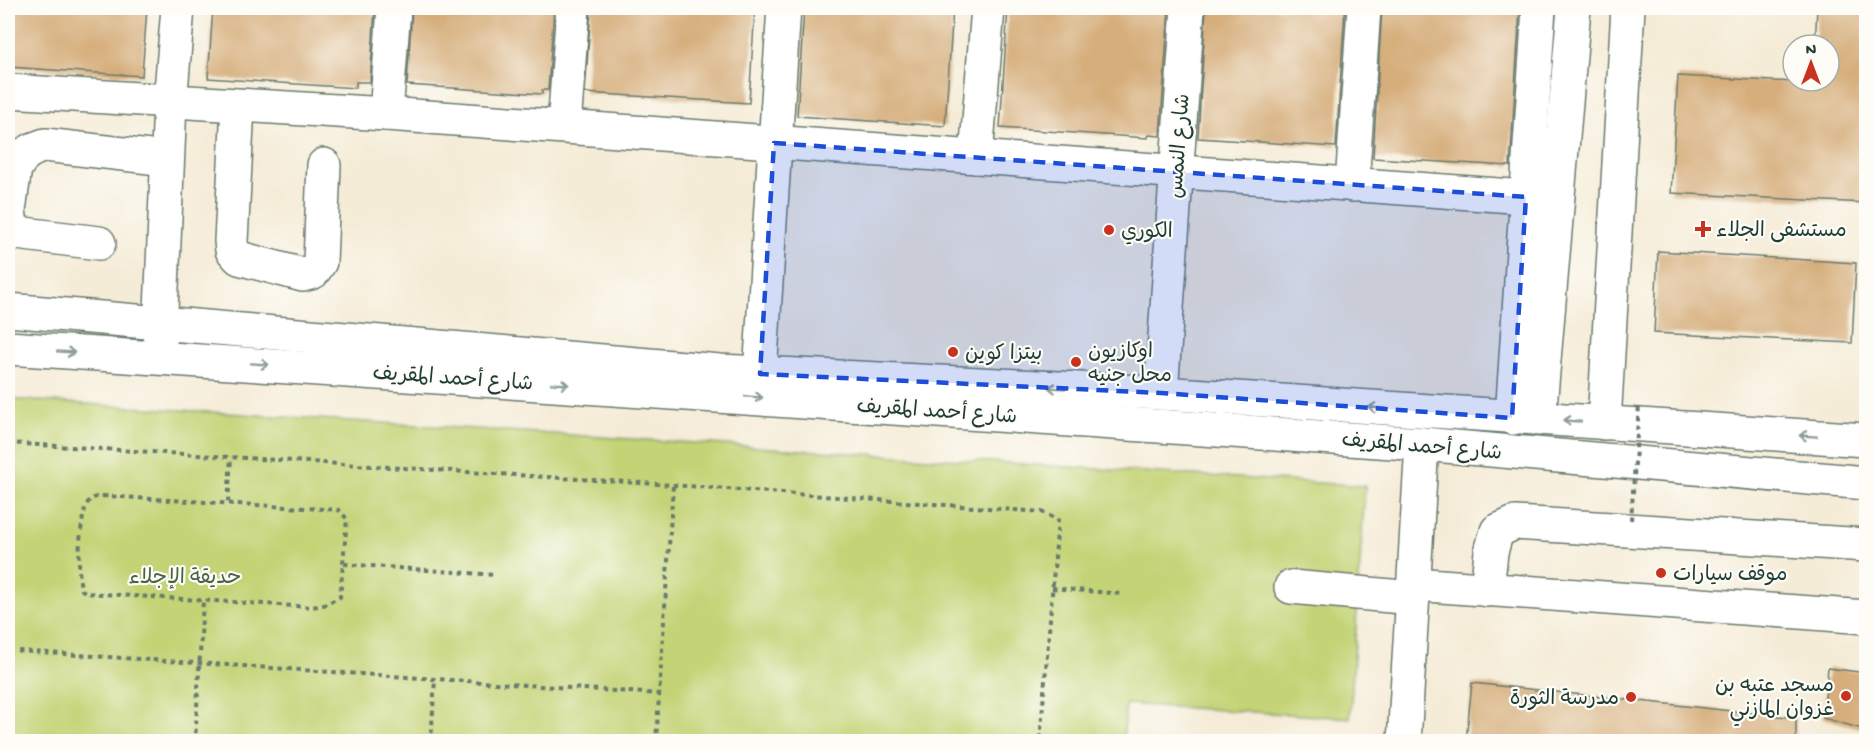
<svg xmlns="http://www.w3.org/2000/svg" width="1874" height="749" viewBox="0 0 1874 749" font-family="'Gochi Hand','Playpen Sans Arabic',sans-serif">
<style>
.green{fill:#c3d375;stroke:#718854;stroke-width:1.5}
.building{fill:#d6ae7b}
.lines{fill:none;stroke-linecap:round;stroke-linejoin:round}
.minor-casing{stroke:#6a7a6d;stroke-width:36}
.highway-casing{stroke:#6a7a6d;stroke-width:36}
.path{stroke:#6a7a6d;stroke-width:4;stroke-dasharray:4.5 4.5;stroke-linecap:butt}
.minor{stroke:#fff;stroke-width:33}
.highway{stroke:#fff;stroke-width:33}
.path-bridge{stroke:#6a7a6d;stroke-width:4;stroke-dasharray:4.5 4.5;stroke-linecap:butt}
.oneway{stroke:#8f9e9a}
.marked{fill:#1d4ed8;fill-opacity:0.2;stroke:#1d4ed8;stroke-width:4.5;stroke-dasharray:12 8;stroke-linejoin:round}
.poi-dot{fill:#c8321e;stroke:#fdfcf7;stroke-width:2}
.labels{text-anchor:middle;stroke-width:4.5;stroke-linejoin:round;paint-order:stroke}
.street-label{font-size:21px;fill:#1f3d34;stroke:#fdfcf7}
.poi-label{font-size:21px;fill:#1f3d34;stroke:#fdfcf7;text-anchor:start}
.park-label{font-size:21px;fill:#486244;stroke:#fdfcf7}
</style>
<rect width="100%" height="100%" fill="#fdfcf7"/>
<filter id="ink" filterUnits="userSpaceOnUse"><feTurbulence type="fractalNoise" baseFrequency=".0167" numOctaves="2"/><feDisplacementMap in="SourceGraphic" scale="12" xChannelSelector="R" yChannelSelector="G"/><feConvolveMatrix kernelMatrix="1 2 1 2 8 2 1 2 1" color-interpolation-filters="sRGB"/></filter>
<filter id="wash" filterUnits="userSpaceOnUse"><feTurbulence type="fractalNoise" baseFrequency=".008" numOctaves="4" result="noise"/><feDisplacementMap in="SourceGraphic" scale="24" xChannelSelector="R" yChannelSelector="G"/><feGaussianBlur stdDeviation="1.35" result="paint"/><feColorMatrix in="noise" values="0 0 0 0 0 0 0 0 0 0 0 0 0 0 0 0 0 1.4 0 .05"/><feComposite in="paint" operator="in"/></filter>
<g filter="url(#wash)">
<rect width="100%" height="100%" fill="#f5ecd7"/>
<path class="green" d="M8,399L1365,486L1350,718L1126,704L1123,742L8,741Z"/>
<g id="blocks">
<g class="building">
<path d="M8,8H147L142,76L8,67Z"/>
<path d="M213,8H375L370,82H356V88L208,78Z"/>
<path d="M412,8H554L548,90H542V94L407,85Z"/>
<path d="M591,8H755L749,103L585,93Z"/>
<path d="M804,8H953L945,126L797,116Z"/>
<path d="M1008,8H1169L1160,136L1148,135V138L1000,128Z"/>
<path d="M1206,8H1345L1336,147L1198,138Z"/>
<path d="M1382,8H1520L1510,166L1373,158Z"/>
<path d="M1817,8H1866V203L1671,193L1678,76L1813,83L1829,81V45H1815Z"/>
<path d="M1658,251L1856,263L1852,343L1654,333Z"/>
<path d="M1828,668L1866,673V730L1823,718Z"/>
<path d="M1472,683L1796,718V741H1466Z"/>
</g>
</g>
</g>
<g filter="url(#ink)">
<use href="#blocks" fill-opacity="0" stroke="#6a7a6d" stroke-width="1.5"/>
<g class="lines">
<g class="minor-casing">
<g id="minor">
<path d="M8,91L386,114L1526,197"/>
<path d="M238,106L231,241L232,250L239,258L303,275L313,272L320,262L324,165"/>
<path d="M386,114L394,8"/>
<path d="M564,126L573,8"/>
<path d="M976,157L988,8"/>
<path d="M1352,185L1364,8"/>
<path d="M99,243L16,233L11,225L9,210L15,168L25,154L34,149L45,145L167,159"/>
<path d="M159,357L170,103L178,8"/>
<path d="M760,374L784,8"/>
<path d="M1161,393L1188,8"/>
<path d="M1512,418L1539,8"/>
<path d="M1539,419L1574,8"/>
<path d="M1604,423L1628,8"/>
<path d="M1414,584L1866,617"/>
<path d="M1291,587L1413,598"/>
<path d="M1487,590L1491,552L1497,531L1515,523L1866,545"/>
<path d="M1404,742L1422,444"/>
</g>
</g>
<g class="highway-casing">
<g id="highway">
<path d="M8,310L720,371L1161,393L1866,440"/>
<path d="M8,348L1422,444L1866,483"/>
</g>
</g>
<g class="path">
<path d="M8,443L673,485L1042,512L1058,520L1040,742"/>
<path d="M103,496L339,510L347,519L340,597L324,605L312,607L86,593L82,590C76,578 80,516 87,504C91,497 96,497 103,496Z"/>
<path d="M228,502L231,457"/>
<path d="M344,564L496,575"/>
<path d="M1052,588L1122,594"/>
<path d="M18,651L660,694"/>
<path d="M195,742L203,601"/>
<path d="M431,742L435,679"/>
<path d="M656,742L673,485"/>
</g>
<use href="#minor" class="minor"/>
<use href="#highway" class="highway"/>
<path class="path-bridge" d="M1631,520L1639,405"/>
</g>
<defs><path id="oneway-shaft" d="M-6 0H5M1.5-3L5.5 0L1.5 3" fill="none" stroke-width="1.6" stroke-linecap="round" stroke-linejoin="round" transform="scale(1.5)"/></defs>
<g class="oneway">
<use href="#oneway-shaft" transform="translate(66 352) rotate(4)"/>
<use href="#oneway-shaft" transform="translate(260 364) rotate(4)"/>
<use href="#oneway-shaft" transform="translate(560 384) rotate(4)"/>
<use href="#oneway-shaft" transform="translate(1057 388) rotate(-177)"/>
<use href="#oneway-shaft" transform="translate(754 397) rotate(4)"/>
<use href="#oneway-shaft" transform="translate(1377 408) rotate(-176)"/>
<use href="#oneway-shaft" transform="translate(1572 421) rotate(-176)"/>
<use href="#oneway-shaft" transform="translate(1808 436) rotate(-176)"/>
</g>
</g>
<path class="marked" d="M774,143L1526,197L1512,418L1161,393L760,374Z"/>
<g class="poi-dot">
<path d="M1700 220h6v6h6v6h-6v6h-6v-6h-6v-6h6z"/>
<circle cx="1109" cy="230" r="6"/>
<circle cx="953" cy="352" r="6"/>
<circle cx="1076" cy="362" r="6"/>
<circle cx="1661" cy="573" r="6"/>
<circle cx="1846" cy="696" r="6"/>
<circle cx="1631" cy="697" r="6"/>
</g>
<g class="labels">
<g class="street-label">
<text transform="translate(1178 146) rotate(-86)" y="7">شارع النمس</text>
<text transform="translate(453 377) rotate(4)" y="7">شارع أحمد المقريف</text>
<text transform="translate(937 410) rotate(4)" y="7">شارع أحمد المقريف</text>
<text transform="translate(1422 445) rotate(5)" y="7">شارع أحمد المقريف</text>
</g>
<g class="poi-label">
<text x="1716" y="236">مستشفى الجلاء</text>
<text x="1121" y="237">الكوري</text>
<text x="1088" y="357">اوكازيون<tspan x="1088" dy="24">محل جنيه</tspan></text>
<text x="965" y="359">بيتزا كوين</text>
<text x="1673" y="580">موقف سيارات</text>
<text x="1834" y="691" text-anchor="end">مسجد عتبه بن<tspan x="1834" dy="24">غزوان المازني</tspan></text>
<text x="1619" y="704" text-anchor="end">مدرسة الثورة</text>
</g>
<g class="park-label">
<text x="185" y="583">حديقة الإجلاء</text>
</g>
</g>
<rect width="1874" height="749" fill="none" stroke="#fdfcf7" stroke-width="30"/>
<g transform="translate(1811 63)"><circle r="28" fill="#fdfcf7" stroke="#a4b0a9" stroke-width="1.5"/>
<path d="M0-4.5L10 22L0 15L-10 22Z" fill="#c8321e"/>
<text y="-9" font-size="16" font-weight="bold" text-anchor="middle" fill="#1f3d34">N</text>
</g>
</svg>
